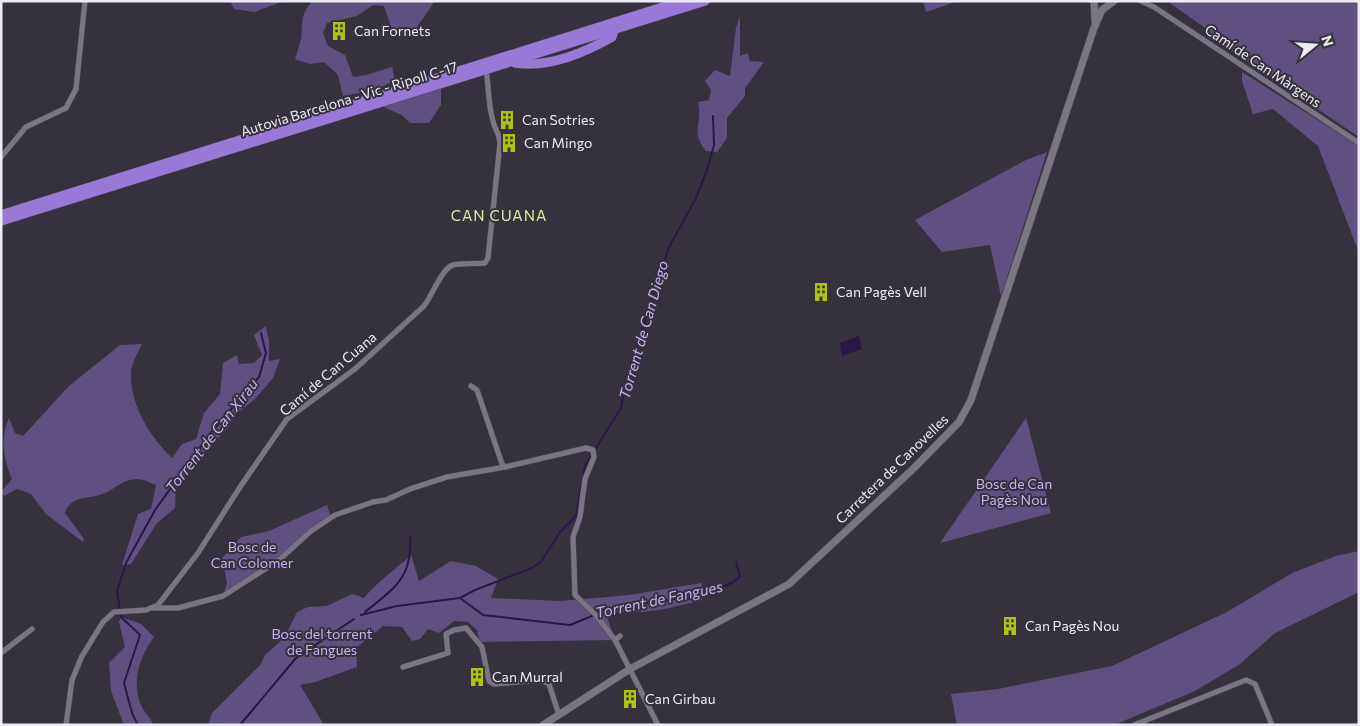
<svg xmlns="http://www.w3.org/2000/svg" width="1360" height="726" viewBox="0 0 1360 726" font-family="Commissioner,sans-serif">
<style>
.green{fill:#605081}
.water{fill:#2a1747}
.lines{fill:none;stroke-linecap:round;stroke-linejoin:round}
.stream{stroke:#2a1747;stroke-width:2}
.street-casing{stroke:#53505a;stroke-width:6}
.secondary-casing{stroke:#53505a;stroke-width:8}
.highway-casing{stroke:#53505a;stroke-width:10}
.street{stroke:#797583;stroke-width:5}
.secondary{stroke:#797583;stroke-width:7}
.highway{stroke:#9979d7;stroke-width:9}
.labels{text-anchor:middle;stroke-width:4;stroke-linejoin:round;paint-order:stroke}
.poi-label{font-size:14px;fill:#edebf3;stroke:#35323e;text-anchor:start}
.street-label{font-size:14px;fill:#edebf3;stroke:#35323e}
.park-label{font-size:14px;fill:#c6b3f4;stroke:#35323e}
.neighbourhood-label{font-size:15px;letter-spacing:1px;fill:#dbec9f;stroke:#35323e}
.water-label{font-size:15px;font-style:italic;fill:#c6b2f3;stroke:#35323e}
</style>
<rect width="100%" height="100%" fill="#35323e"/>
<g class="green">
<path d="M230,1H284L254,12L234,9Z"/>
<path d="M313,1H435L410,37L391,27L384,6L373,5L357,16L327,23L323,33L328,46L345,55L353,77L366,75L392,67L395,80L376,90L343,96L338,75L324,62L310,64L295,59C297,53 299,46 301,39C303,23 300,13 313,1Z"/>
<path d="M923,1H958L926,12Z"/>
<path d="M1167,1H1359V137L1233,52L1208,30Z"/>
<path d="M740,16V56L748,53L750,61L764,62L745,88V96L727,118V138L717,152L706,151C690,131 703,123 698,102L709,100L711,90L705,81L715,70L730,76L736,28Z"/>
<path d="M1242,72L1359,146V253L1318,146L1273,109L1253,114L1242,81Z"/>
<path d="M441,88V105L429,123H410L402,115L381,106Z"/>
<path d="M1047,152L1001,296L990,245L942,252L915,220L1026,160Z"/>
<path d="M266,326L269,342V361L280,359L273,378L255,399L236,414L228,428L196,461L176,488L175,508L157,523L131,564L122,565L138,514L151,509L156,485C150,483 144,479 137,479C124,479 116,488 105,493C90,500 71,494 65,513L84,539L83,542L46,514L31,494L17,489L4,496L1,492L12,479C3,457 0,439 9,418L15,433L23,436L69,386L120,345L142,344C138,352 131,364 131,373C130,405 150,437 172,458L182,444L196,439L204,413L220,394L223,363L237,355L239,364L254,363L262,355L254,335Z"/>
<path d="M1026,418L1051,513L940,543Z"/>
<path d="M327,505L331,518L279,560L223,596L227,583L222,558L241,537L269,531Z"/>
<path d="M1359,551V592L1275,633L1240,664L1195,691L1114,725H957L951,694L998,689L1112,666L1227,612L1292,573L1336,556Z"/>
<path d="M411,555L419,581L451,561L476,566L498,579L491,598L561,601L629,595L702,583V600C680,605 659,612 637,612C625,612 617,611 606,614L615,640L480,642L477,630L468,622L454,621L439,633L428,629L420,639L412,641L402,627L383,626L356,648L357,667L315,682L300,685L324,725H208L212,713L261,664L265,655L284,638L297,612L308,607L327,606L352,594L364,598C379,580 395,570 411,555Z"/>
<path d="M121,617L141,624L154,637C140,656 131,681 141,705C144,712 150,718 154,725H124L111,691L109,663L125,647L119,622Z"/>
</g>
<path class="water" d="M859,336L862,349L842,356L840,343Z"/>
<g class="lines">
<g class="stream">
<path d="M594,451L621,408L627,376L669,247L695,200L706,173L714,145L713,116"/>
<path d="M460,598L475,590L532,568L541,562L560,532L576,516L585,466L592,455"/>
<path d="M365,612C395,588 413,577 410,536"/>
<path d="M361,615L397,606L460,598L483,615L570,625L592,616L600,610C630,604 722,598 740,576L736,562"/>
<path d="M138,725L132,713L124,683L140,635L121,617L117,591L126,563L155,510L208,436L259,377L266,353L261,333"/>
<path d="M240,725L296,658L354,619"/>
</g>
<g class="street-casing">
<g id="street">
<path d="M1141,1L1154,7L1359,143"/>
<path d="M1,157L26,127L66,108L76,89L85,1"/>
<path d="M471,386L477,390L502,464L505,467"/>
<path d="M153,608H178L223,596L279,560L311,531L335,515L373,502L386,500L410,489L447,477L505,467L586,448L593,450L594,457L585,479L580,517L573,537L575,595L596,615L615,640"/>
<path d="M620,636L615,640L658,725"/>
<path d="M1,653L32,629"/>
<path d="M403,667L448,653L446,634L454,630L466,628L482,647L489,681L494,684L541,680L549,684L559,715"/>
<path d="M66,725L72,680L82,656L103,622L114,612L146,610L158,605L198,553L240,487L287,419L355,369L424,306C432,296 442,268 453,265C463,263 475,264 485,263L488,258L500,143C499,131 495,131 493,121C488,104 489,87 486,70"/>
<path d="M1134,725L1246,680L1255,684L1272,725"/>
</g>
</g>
<g class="secondary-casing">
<g id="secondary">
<path d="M1094,1L1095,21"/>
<path d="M543,725L630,669L789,584L914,468L959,422L971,400L1094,28L1102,10L1114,1"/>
</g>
</g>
<g class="highway-casing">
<g id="highway">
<path d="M515,63C547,68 584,53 612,37L614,30"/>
<path d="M1,215L682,1"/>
<path d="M1,221L705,1"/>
</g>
</g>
<use href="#street" class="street"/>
<use href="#secondary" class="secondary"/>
<use href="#highway" class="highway"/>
</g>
<defs>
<g id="building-bare" transform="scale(1.5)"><path d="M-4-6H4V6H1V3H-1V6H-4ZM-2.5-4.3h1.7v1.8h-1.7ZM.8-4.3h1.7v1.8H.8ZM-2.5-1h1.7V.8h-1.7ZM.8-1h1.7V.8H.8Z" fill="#adc60d" stroke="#35323e" stroke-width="2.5" paint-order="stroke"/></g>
</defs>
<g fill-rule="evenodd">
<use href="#building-bare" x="339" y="31"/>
<use href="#building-bare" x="507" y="120"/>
<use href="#building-bare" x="509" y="143"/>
<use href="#building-bare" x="821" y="292"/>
<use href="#building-bare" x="1010" y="626"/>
<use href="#building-bare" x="477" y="677"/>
<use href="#building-bare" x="630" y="699"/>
</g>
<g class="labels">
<g class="poi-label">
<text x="354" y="36">Can Fornets</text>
<text x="522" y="125">Can Sotries</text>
<text x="524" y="148">Can Mingo</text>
<text x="836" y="297">Can Pagès Vell</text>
<text x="1025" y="631">Can Pagès Nou</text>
<text x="492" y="682">Can Murral</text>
<text x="645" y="704">Can Girbau</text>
</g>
<g class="street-label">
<text transform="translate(1263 66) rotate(34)" y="5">Camí de Can Màrgens</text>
<text transform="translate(349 99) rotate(-17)" y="5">Autovia Barcelona - Vic - Ripoll C-17</text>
<text transform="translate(328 374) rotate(-40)" y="5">Camí de Can Cuana</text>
<text transform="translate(892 469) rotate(-44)" y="5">Carretera de Canovelles</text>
</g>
<g class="park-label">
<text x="1014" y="489">Bosc de Can<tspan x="1014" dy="16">Pagès Nou</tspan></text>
<text x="252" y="552">Bosc de<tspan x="252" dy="16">Can Colomer</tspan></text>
<text x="322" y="639">Bosc del torrent<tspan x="322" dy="16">de Fangues</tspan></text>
</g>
<g class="neighbourhood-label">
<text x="499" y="221">CAN CUANA</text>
</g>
<g class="water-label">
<text transform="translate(644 330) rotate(-74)" y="5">Torrent de Can Diego</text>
<text transform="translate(212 436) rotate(-52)" y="5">Torrent de Can Xirau</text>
<text transform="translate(659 600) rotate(-12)" y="5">Torrent de Fangues</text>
</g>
</g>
<rect width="1360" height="726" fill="none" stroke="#edebf3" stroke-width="5"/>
<g transform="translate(1315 45) rotate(72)" stroke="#35323e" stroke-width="4" paint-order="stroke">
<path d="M0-4L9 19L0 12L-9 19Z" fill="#edebf3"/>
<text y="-8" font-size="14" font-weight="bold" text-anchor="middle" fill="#edebf3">N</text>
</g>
</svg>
